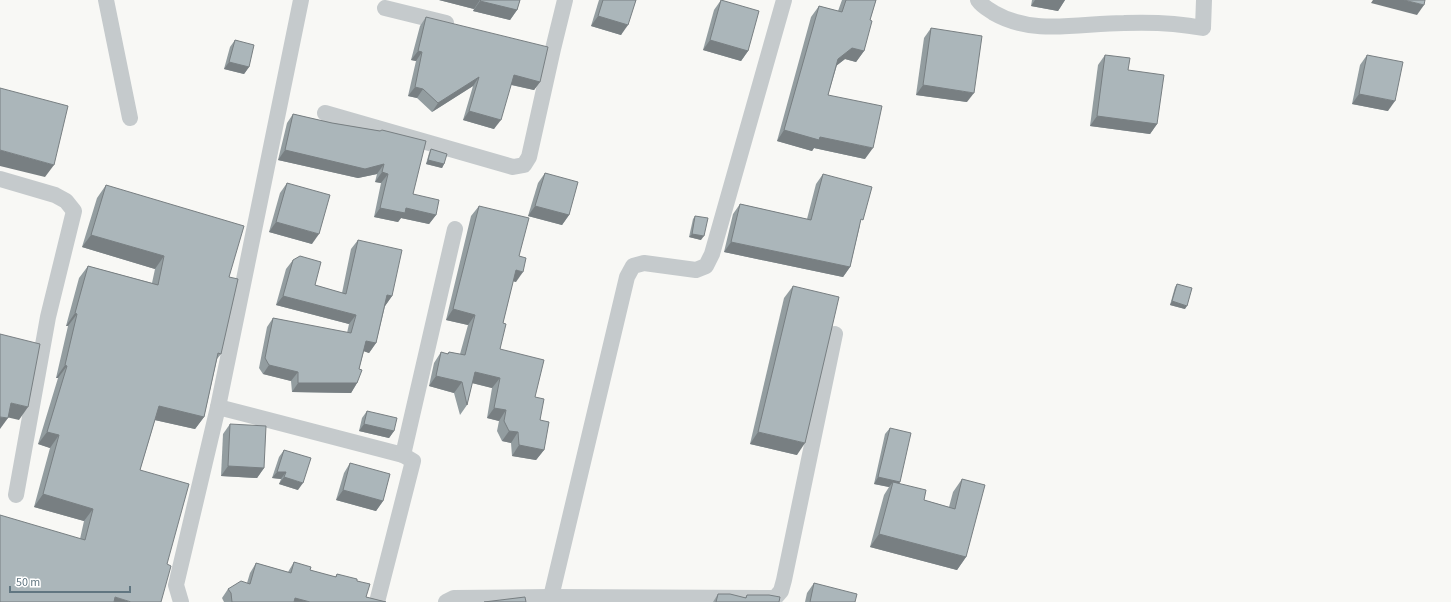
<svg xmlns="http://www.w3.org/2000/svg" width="1451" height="602" viewBox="0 0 1451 602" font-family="'Source Sans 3',sans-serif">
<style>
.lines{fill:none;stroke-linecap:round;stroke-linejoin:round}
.minor{stroke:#c5cacc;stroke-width:16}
.wall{fill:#939da0}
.shaded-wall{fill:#787f82}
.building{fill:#abb6ba;stroke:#787f82}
</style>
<rect width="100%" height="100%" fill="#f8f8f5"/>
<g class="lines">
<g class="minor">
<path d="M106,0L130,118"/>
<path d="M978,0C982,6 988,9 994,13C1034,36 1081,23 1124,23C1150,22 1177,23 1203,28L1204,0"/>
<path d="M385,8L446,23"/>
<path d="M325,113L513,167L524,165L529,157L553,49L565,0"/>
<path d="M0,179L55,195L66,201L74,211L48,317L16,495"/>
<path d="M218,407L403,455L413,461L377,602"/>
<path d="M403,455L455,229"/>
<path d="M551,597L627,277L633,266L644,263L696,270L706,266L712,254L784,0"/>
<path d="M181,602L176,585L218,407L301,0"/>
<path d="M446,602L454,598L551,597L775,598L781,591L784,580L835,334"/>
</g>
</g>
<g class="wall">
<path d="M439,0H520L517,10L510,20L473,11L474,9Z"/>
<path d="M599,0H636L621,35L591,26Z"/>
<path d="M721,0L748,51L741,61L703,50L714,10Z"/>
<path d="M842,0H876L870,20L864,51L856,62L845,59L837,65L828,95L865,159L814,148L812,151L777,141L811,17L819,6L838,11Z"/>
<path d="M1032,0H1065L1058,11L1031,6Z"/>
<path d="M426,17L540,82L534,90L511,85L494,129L463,120L473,86L432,112L417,98L408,96L416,61L411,60L420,26Z"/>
<path d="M931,28L967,102L916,95L924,38Z"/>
<path d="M235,40L249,67L244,74L224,69L230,47Z"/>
<path d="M1105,55L1157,124L1150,134L1090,126L1098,65Z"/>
<path d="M1367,55L1388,111L1352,104L1360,65Z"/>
<path d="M293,114L332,123L380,131L413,194L436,215L429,224L401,218L398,222L374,217L381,183L375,182L377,174L358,178L278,160L287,123Z"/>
<path d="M431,149L444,164L442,168L426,164L429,153Z"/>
<path d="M545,173L569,215L562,225L528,216L538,183Z"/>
<path d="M823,174L860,225L850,267L843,277L724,252L733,214L740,204L807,219L816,184Z"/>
<path d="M287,183L312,244L269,232L280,193Z"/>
<path d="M106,185L229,277L221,354L217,359L204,417L195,429L155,420L140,470L167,564L80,539L84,521L34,507L50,448L38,444L58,378H56L68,326H66L79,278L88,266L152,283L155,269L82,247L97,198Z"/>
<path d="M479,206L519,256L516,282L513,281L503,323L500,349L535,397L540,420L544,450L536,460L512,456L511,443L502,441L497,431L499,421L487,418L492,388L472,383L467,405L460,415L454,393L429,386L434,363L441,352L447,354L449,352L460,354L468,325L446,320L471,216Z"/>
<path d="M695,216L701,240L689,237L693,219Z"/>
<path d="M358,240L392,296L385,306L376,343L369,353L364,351L359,369L357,383L351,393L292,392L291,381L263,374L259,368L267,327L273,318L347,333L349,324L276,305L286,269L293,260L315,285L342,293L351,249Z"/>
<path d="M1177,284L1185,309L1170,305L1175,287Z"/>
<path d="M793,286L797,455L750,444L784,298Z"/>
<path d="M367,411L394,431L389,438L359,431L362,418Z"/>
<path d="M230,424L264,468L257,478L221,476L223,434Z"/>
<path d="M890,428L900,482L898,483L924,500L949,507L953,492L962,479L966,557L957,570L870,547L884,495L889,487L874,484L885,434Z"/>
<path d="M284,450L298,490L279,484L281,479L272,478L279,457Z"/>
<path d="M350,463L383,501L376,511L336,500L344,473Z"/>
<path d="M294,562L310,570L335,577L337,574L357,581L366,597L386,602H224L222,598L228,589L247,583L250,573L256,563L288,572Z"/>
<path d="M814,583L855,602H805L807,593Z"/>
<path d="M718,594L745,598L747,595L779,602H713Z"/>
</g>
<g class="shaded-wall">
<path d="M439,0H480L474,9Z"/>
<path d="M1035,0H1065L1058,11L1031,6Z"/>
<path d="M1373,0H1404L1424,5L1417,15L1371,3Z"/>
<path d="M480,1L517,10L510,20L473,11Z"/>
<path d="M598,16L628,25L621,35L591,26Z"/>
<path d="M710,40L748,51L741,61L703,50Z"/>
<path d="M852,48L864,51L856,62L845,59L831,70L838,59Z"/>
<path d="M418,51L422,52L416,61L411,60Z"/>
<path d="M229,62L249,67L244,74L224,69Z"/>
<path d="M514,75L540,82L534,90L508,84Z"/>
<path d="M479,77L473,86L432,112L438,103Z"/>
<path d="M923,85L974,93L967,102L916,95Z"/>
<path d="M415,87L423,89L417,98L408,96Z"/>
<path d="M1359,94L1395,101L1388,111L1352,104Z"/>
<path d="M469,111L501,120L494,129L463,120Z"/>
<path d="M1097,116L1157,124L1150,134L1090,126Z"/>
<path d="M784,130L820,137L873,148L865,159L814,148L812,151L777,141Z"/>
<path d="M0,150L54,165L45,177L0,166Z"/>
<path d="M285,150L384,164L377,174L358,178L278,160Z"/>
<path d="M428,160L444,164L442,168L426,164Z"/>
<path d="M382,172L388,174L381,183L375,182Z"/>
<path d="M535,206L569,215L562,225L528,216Z"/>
<path d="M380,208H406L436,215L429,224L401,218L398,222L374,217Z"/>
<path d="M276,222L319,234L312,244L269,232Z"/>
<path d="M692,234L704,236L701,240L689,237Z"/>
<path d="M91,235L164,256L155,269L82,247Z"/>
<path d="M731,242L850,267L843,277L724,252Z"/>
<path d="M516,270L523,272L516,282L509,280Z"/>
<path d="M387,295L392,296L385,306L381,305Z"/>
<path d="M283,296L356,315L349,324L276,305Z"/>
<path d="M1172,301L1187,306L1185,309L1170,305Z"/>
<path d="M453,309L475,315L468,325L446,320Z"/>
<path d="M75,313L77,314L68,326H66Z"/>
<path d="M366,341L376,343L369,353L360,350Z"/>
<path d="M65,365L67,366L58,378H56Z"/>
<path d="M269,365L298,372L291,381L263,374Z"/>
<path d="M475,372L500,378L492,388L468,382Z"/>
<path d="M436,376L462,382L454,393L429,386Z"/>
<path d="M298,383H357L351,393L292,392Z"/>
<path d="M11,403L28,407L19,420L2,416Z"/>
<path d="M159,406L204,417L195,429L150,419Z"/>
<path d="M494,408L506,410L499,421L487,418Z"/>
<path d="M0,417L8,418L0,429Z"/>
<path d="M364,424L394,431L389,438L359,431Z"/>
<path d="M509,431L518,432L511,443L502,441Z"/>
<path d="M47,432L59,435L50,448L38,444Z"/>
<path d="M758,432L805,443L797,455L750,444Z"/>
<path d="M519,445L544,450L536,460L512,456Z"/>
<path d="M228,466L264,468L257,478L221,476Z"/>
<path d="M277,472H286L281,479L272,478Z"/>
<path d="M284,477L303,483L298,490L279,484Z"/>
<path d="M878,477L900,482L895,489L893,482L889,487L874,484Z"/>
<path d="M343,490L383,501L376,511L336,500Z"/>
<path d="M43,494L93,509L84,521L34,507Z"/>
<path d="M879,534L966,557L957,570L870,547Z"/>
<path d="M115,597L131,602H112Z"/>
<path d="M295,598L310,602H292Z"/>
</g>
<g class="building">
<path d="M481,0H520L517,10L480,1Z"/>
<path d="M603,0H636L628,25L598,16Z"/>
<path d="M721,0L759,11L748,51L710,40Z"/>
<path d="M846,0H876L870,20L872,21L864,51L852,48L838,59L828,95L882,106L873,148L820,137L819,140L784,130L819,6L842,12Z"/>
<path d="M1404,0H1425L1424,5Z"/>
<path d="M426,17L548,47L540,82L514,75L501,120L469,111L479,77L438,103L423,89L415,87L422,52L418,51Z"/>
<path d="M931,28L982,36L974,93L923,85Z"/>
<path d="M235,40L254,45L249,67L229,62Z"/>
<path d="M1105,55L1130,58L1128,70L1164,75L1157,124L1097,116Z"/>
<path d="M1367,55L1403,62L1395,101L1359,94Z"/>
<path d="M0,88L68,106L54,165L0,150Z"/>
<path d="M293,114L332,123L380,131L382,130L426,141L413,194L439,200L436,215L406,208L405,213L380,208L388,174L382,172L384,164L365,169L285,150Z"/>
<path d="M431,149L447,154L444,164L428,160Z"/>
<path d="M545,173L578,182L569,215L535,206Z"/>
<path d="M823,174L872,187L863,220L861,219L850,267L731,242L740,204L811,220Z"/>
<path d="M287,183L330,195L319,234L276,222Z"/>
<path d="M106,185L244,226L229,277L238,279L221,354L218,353L204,417L159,406L140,470L189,484L167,564L171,566L161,602H131L115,597L114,602H0V515L85,540L93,509L43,494L59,435L47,432L67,366L65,365L77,314L75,313L88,266L158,285L164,256L91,235Z"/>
<path d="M479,206L529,218L519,256L526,258L523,272L516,270L503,323L506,324L500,349L544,360L535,397L544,399L540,420L549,422L544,450L519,445L518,432L509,431L504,421L506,410L494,408L500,378L475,372L467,405L462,382L436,376L441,352L448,354L449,352L465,355L475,315L453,309Z"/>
<path d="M695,216L708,218L704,236L692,234Z"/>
<path d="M358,240L402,250L392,296L387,295L376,343L366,341L359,369L362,370L357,383H298V372L269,365L265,358L273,318L351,333L356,315L283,296L293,260L300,256L321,262L315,285L346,294Z"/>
<path d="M1177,284L1192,288L1187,306L1172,301Z"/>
<path d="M793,286L839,297L805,443L758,432Z"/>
<path d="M0,334L40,344L28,407L11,403L8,418L0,417Z"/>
<path d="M367,411L397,418L394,431L364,424Z"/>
<path d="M230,424L266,426L264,468L228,466Z"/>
<path d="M890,428L911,433L900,482L878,477Z"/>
<path d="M284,450L311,458L303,483L284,477L286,472H277Z"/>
<path d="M350,463L390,474L383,501L343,490Z"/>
<path d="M962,479L985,485L966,557L879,534L893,482L926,490L924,500L955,509Z"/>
<path d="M294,562L311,567L310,570L336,577L337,574L357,579V581L370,584L366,597L386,602H310L295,598L294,602H232L231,593L228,589L241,581L250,584L256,563L291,573Z"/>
<path d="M814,583L857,594L855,602H810Z"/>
<path d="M718,594H730L746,598L747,595H769L780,597L779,602H716Z"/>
<path d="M525,597L526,602H484Z"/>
</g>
<path d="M10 586v6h120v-6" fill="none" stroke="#617681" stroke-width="2"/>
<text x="16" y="586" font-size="12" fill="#617681" stroke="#ffffff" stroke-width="3" paint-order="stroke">50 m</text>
</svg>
